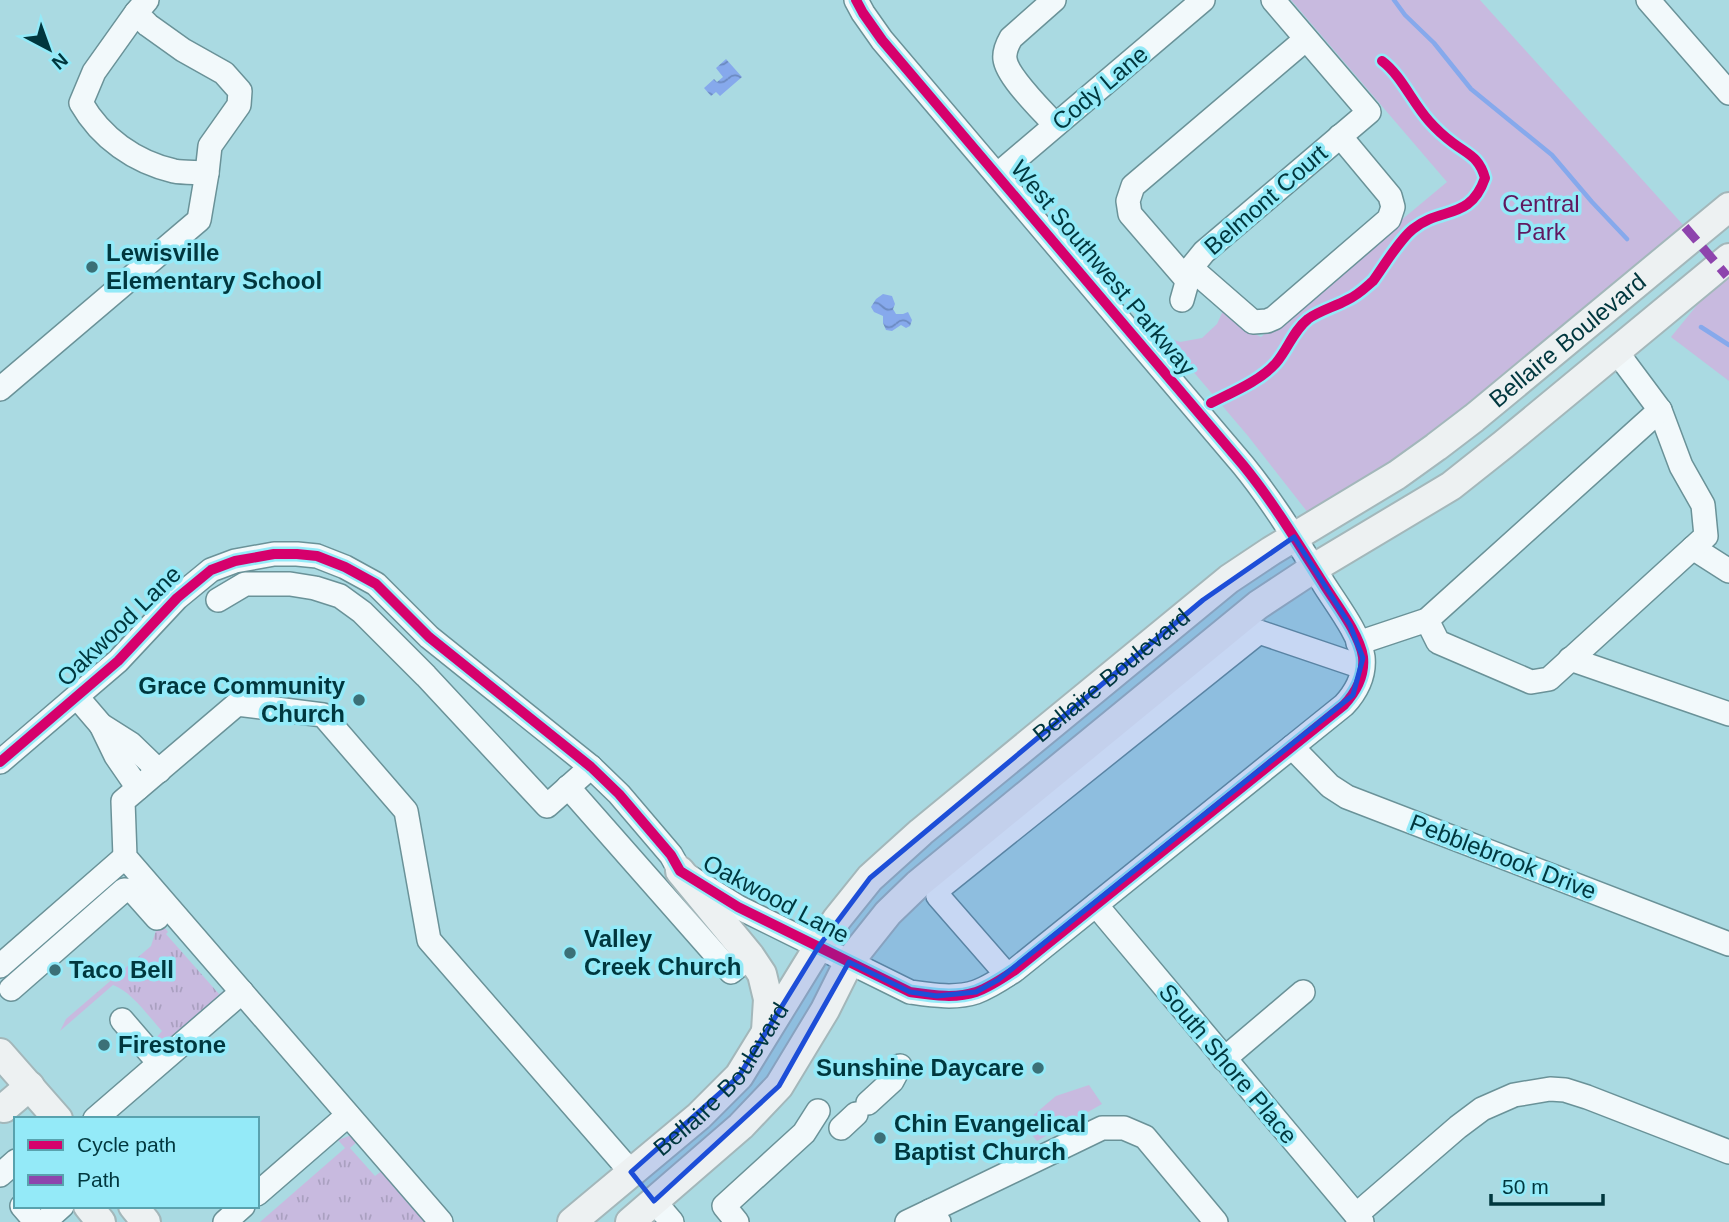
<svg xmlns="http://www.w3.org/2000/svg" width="1729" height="1222" viewBox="0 0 1729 1222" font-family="Arial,sans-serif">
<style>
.grass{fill:url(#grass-tufts)}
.park{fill:#c8badf}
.water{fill:url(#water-waves)}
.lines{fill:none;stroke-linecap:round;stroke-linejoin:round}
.stream{stroke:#86a9ec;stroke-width:4.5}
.minor-casing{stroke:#6a9298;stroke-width:26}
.major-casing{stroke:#a3b7ba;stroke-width:32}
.minor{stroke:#f2f9fb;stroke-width:23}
.major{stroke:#edf1f2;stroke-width:28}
.quiet{stroke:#8e44ad;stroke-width:9;stroke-dasharray:18 9;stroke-linecap:butt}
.cycleway-casing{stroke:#94eaf8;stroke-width:15}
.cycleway{stroke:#d6006c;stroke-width:10}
.marked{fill:#1d4ed8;fill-opacity:0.2;stroke:#1d4ed8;stroke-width:5;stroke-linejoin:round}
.poi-dot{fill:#3b7077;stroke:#94eaf8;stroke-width:2.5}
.labels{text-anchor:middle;stroke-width:7;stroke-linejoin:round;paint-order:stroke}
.street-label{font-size:24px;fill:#00373e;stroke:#94eaf8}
.park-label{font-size:24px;fill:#61185f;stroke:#94eaf8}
.poi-label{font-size:24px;font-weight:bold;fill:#00373e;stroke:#94eaf8;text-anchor:start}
</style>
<defs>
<pattern id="grass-tufts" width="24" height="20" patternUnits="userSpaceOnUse" patternTransform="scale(1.75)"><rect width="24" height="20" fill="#c8badf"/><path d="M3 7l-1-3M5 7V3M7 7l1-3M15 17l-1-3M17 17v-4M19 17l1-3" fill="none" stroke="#aaa0c0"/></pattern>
<pattern id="water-waves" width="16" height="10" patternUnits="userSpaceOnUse" patternTransform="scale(1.75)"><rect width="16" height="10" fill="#86a9ec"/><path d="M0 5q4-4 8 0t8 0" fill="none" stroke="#6b8ac1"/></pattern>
</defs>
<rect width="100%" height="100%" fill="#aadae2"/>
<g class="grass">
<path d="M161,923L168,932L166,934L219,994L227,989L229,990L164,1046L157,1047L152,1038H156L162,1031C149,1017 131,991 113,985L60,1031L66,1019L151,946L158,924Z"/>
<path d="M349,1136H354L359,1140L350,1148L375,1176L383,1170L430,1222H260L345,1148L338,1140Z"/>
</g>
<g class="park">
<path d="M1291,0H1480L1685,227L1437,435L1309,514L1248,436L1163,336L1180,342L1202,338L1217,324L1222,313L1227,306L1249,331L1261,337L1447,182Z"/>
<path d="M1729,274V381L1671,337L1711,288Z"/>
<path d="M1089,1085L1102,1104L1037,1141L1023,1124L1056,1096Z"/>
</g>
<g class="water">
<path d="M726,59L742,77L720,96L716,92L711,96L704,88L714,79L717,82L723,77L716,68Z"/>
<path d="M883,294L892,296L895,304L893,309L896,314H903L908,312L912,320L910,326L906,328L901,325L892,331L886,330L883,323V316L874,312L871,307L876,299Z"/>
</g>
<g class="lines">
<g class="stream">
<path d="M1394,0L1405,15L1434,43L1471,89L1552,155L1592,202L1627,239"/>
<path d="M1701,327L1729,345"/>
</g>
<g class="minor-casing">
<g id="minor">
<path d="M1054,0L1011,38C1007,45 1004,52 1005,59C1007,77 1043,111 1055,125"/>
<path d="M1648,0L1729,93"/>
<path d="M136,13L94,72L81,103C101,138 135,162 174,171C184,173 196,172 207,173"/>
<path d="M997,175L1203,0"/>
<path d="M1191,268L1253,322L1267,321L1274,318L1389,219L1393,207L1390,196L1340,136"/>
<path d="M1187,280L1130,214L1128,201L1133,186L1306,39"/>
<path d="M1182,300L1191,268L1204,252L1369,112L1273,0"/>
<path d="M0,389L199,220L207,173L210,146L239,105L240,91L224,73L183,50L148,25L136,13L147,0"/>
<path d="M1693,548L1729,571"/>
<path d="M218,600L245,584H290L315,588L340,596L362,612L426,676L547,806L591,767"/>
<path d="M1427,620L1438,642L1531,682L1549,679L1706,536L1703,505L1681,466L1660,410"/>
<path d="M1358,643L1427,620L1660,410L1622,359"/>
<path d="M1570,659L1729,714"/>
<path d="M77,697L101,725L131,744L159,771"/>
<path d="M101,725L116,756L138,788"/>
<path d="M1292,747L1330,786L1347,797L1729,944"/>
<path d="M0,762L118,661L177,598L211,570L235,561L274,554H297L317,556L345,567L376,584L429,637L591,767L619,794L671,855L680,871L738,907L910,992C931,995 955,999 976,992C990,987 1003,978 1015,970L1344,705C1356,692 1365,676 1363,657C1360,635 1337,605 1325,586C1299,545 1274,503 1243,465L882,40L863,13L856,0"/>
<path d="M568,787L731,972L750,956"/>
<path d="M1096,905L1362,1222"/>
<path d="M0,966L125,857"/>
<path d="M1007,975L938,896L942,886L1259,632L1362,667"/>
<path d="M11,989L124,890L133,891L157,918"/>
<path d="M122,1020L159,1063"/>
<path d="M1224,1059L1303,992"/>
<path d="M868,1103L892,1081L900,1066"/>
<path d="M95,1119L242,992"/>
<path d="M841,1128L856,1114"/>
<path d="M0,1175L16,1161"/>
<path d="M257,1194L348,1115"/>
<path d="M654,1201L672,1222"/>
<path d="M22,1206L36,1222"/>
<path d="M930,1211L1102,1128H1124L1145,1137L1216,1222"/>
<path d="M1356,1215L1458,1127L1482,1109L1514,1095L1550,1089L1565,1090L1587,1097L1729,1152"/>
<path d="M44,1222L62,1206"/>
<path d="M225,1222L243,1206"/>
<path d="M441,1222L125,857L123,801L237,704L323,715L406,811L429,940L631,1172"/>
<path d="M737,1222L724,1206L804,1133L818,1111"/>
<path d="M907,1222L930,1211L939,1222"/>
</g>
</g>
<g class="major-casing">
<g id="major">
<path d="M680,871L750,956L762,974L768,999L766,1031"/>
<path d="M0,1053L58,1119"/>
<path d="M4,1108L30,1086"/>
<path d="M88,1206L101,1222"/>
<path d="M133,1206L146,1222"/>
<path id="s1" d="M572,1222L699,1116L739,1076L819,946L837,919L870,878L921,832L1229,579L1271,551L1397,475L1436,447L1474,418L1729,207"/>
<path d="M630,1222L741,1126L779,1086L825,1010L849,962L888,913L918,884L1258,605L1314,568L1451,486L1504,444L1729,258"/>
</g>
</g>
<use href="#minor" class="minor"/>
<use href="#major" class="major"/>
<path class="quiet" d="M1685,227L1727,276"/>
<g class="cycleway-casing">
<g id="cycleway">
<path d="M1211,403C1233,392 1260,381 1276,363C1288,349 1293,331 1308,319C1319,311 1334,307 1347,300C1357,296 1365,288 1373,281C1384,266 1399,240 1413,229C1441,206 1470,221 1485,178C1479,157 1469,155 1453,143C1445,137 1436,129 1429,121C1412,102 1401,75 1382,61"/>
<path d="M0,762L118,661L177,598L211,570L235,561L274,554H297L317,556L345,567L376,584L429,637L591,767L619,794L671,855L680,871L738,907L910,992C931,995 955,999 976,992C990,987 1003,978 1015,970L1344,705C1356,692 1365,676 1363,657C1360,635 1337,605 1325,586C1299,545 1274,503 1243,465L882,40L863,13L856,0"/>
</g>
</g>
<use href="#cycleway" class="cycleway"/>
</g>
<path class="marked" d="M1294,537L1350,625L1363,658L1353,695L998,980L976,992L937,996L910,992L849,962L779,1086L654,1201L631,1172L739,1076L819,946L870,878L1203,600Z"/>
<g class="poi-dot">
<circle cx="92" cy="267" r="7"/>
<circle cx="359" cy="700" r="7"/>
<circle cx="570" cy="953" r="7"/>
<circle cx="55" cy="970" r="7"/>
<circle cx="104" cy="1045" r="7"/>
<circle cx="1038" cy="1068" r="7"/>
<circle cx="880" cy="1138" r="7"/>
</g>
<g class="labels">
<g class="street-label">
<text transform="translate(1100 88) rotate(-40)" y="8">Cody Lane</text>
<text transform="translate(1266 200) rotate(-41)" y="8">Belmont Court</text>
<text transform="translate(1103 268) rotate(50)" y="8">West Southwest Parkway</text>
<text dy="8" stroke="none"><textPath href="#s1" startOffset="1342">Bellaire Boulevard</textPath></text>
<text transform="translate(119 626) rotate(-44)" y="8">Oakwood Lane</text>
<text dy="8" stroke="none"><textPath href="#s1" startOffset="775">Bellaire Boulevard</textPath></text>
<text transform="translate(1503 857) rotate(21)" y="8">Pebblebrook Drive</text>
<text transform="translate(776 899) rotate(28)" y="8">Oakwood Lane</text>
<text transform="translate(1228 1064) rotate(50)" y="8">South Shore Place</text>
<text dy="8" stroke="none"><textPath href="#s1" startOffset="208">Bellaire Boulevard</textPath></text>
</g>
<g class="park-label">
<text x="1541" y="212">Central<tspan x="1541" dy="28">Park</tspan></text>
</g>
<g class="poi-label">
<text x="106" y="261">Lewisville<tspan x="106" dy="28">Elementary School</tspan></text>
<text x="345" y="694" text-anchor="end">Grace Community<tspan x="345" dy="28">Church</tspan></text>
<text x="584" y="947">Valley<tspan x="584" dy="28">Creek Church</tspan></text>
<text x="69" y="978">Taco Bell</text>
<text x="118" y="1053">Firestone</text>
<text x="1024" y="1076" text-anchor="end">Sunshine Daycare</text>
<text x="894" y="1132">Chin Evangelical<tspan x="894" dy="28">Baptist Church</tspan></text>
</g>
</g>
<rect x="14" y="1117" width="245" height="91" fill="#94eaf8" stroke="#59a2ae" stroke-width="2"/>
<rect x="28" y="1140" width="35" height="10" fill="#d6006c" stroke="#59a2ae" stroke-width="2"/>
<text x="77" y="1152" font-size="21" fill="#00373e">Cycle path</text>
<rect x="28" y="1175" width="35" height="10" fill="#8e44ad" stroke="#59a2ae" stroke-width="2"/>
<text x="77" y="1187" font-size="21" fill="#00373e">Path</text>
<g transform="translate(49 49) rotate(139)" stroke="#94eaf8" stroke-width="5" paint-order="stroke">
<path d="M0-5L12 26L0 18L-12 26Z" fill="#00373e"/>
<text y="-10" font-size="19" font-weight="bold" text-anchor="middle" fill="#00373e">N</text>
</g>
<path d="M1491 1194v10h112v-10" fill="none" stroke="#00373e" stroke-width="3.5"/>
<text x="1502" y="1194" font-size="21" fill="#00373e" stroke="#94eaf8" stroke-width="5" paint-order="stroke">50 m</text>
</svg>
